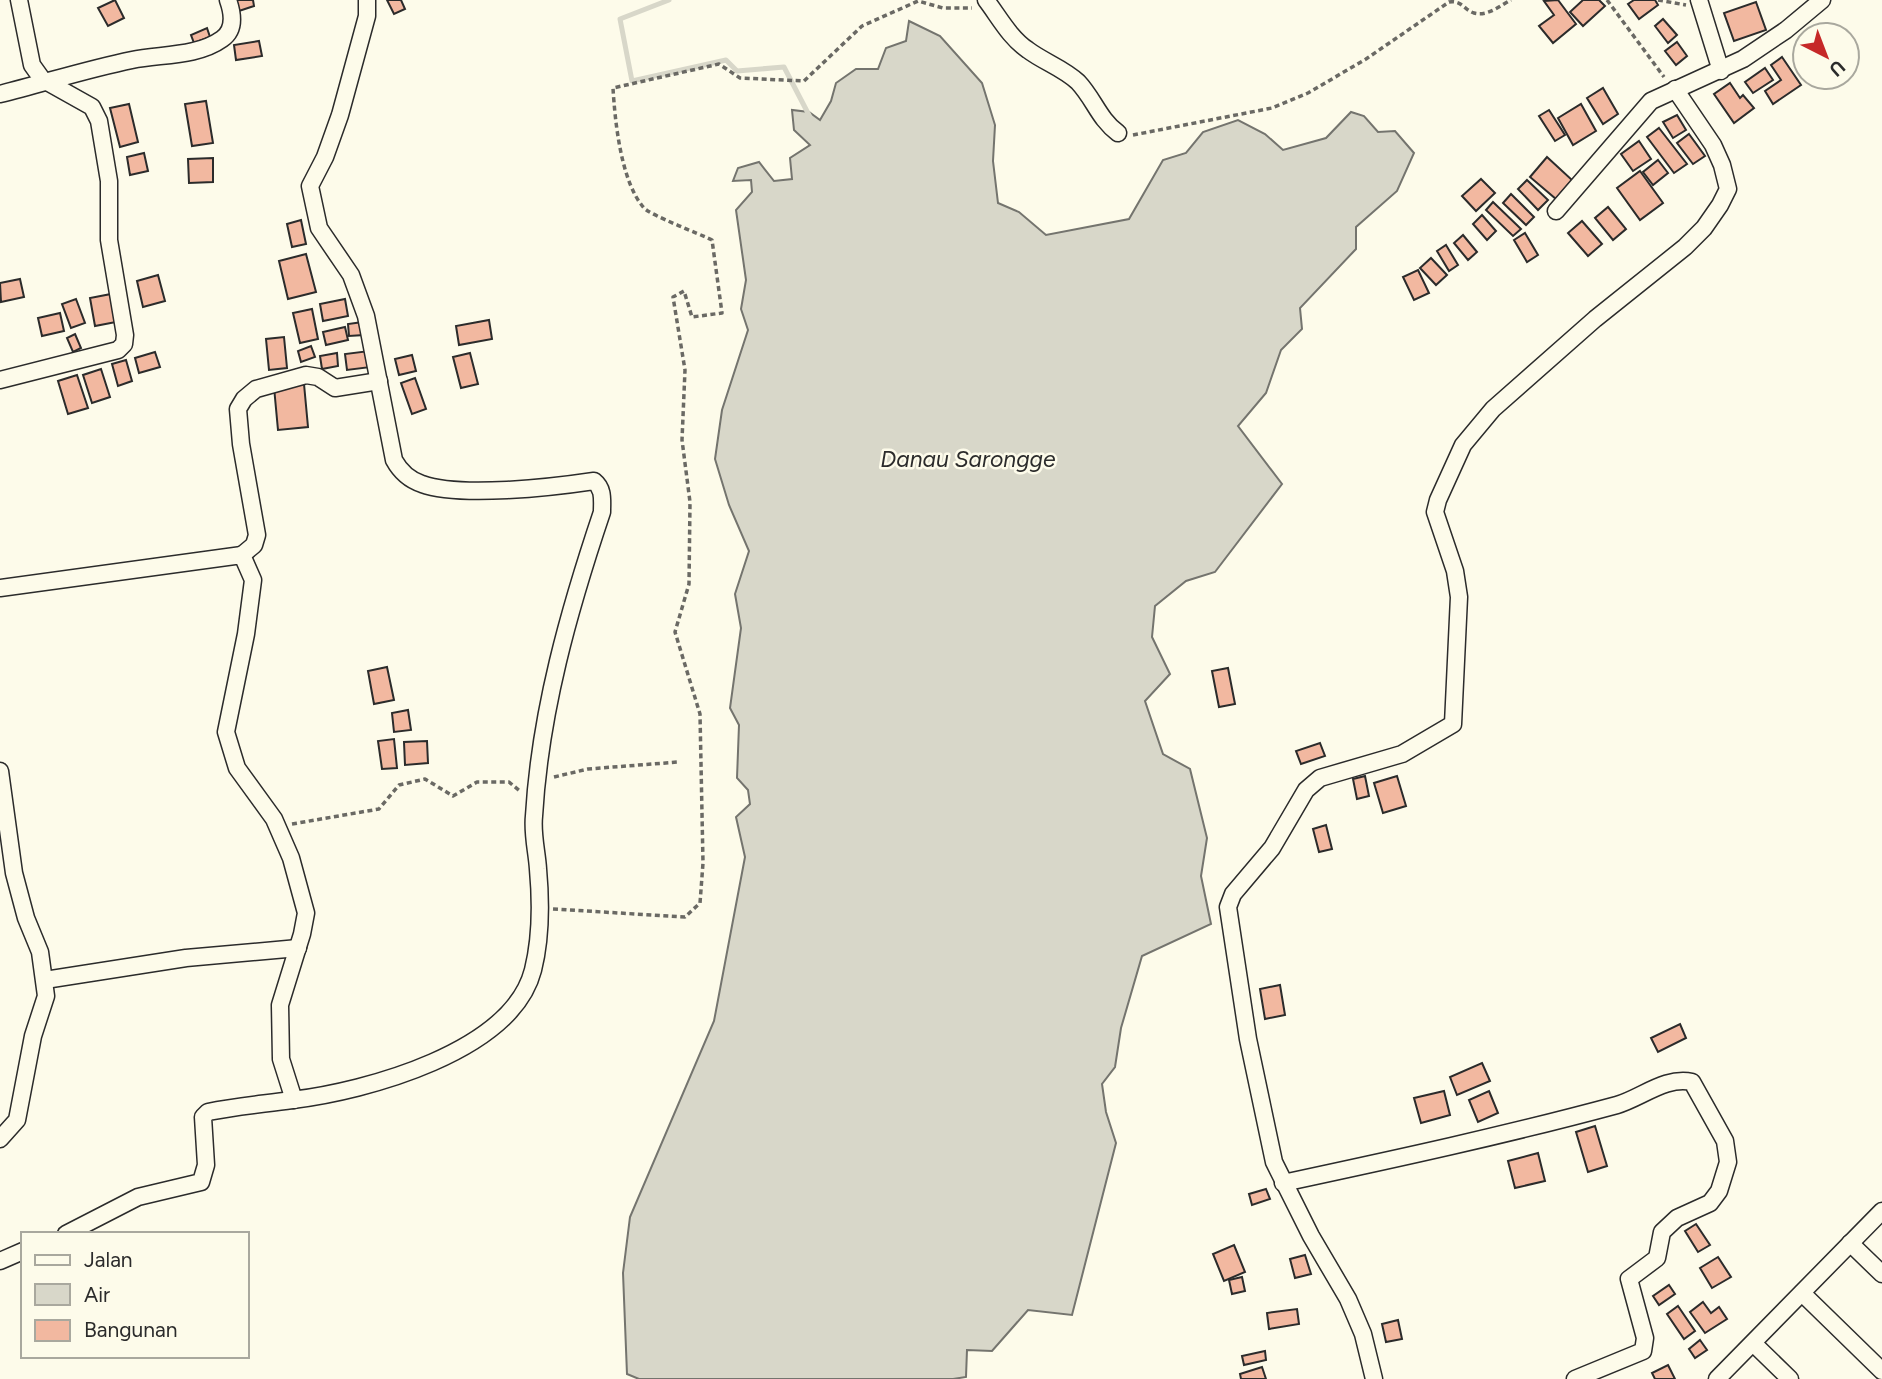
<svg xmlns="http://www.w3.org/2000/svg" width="1882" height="1379" viewBox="0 0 1882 1379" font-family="Figtree,sans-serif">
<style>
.water{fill:#d8d7c9;stroke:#74746e;stroke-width:2}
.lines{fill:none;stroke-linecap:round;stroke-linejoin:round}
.stream{stroke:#d8d7c9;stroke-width:5}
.building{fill:#f2b8a0;stroke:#2b2b2b;stroke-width:2}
.minor-casing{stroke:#2b2b2b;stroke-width:19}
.path{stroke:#6a6964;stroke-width:3.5;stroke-dasharray:5 3.5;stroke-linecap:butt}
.minor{stroke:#fdfbea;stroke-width:16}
.labels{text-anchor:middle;stroke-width:5;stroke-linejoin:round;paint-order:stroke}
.water-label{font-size:23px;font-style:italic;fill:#2b2b2b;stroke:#fdfbea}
</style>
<rect width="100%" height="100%" fill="#fdfbea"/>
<path class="water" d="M909,21L940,36L982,83L995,125L993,161L998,203L1019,212L1046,235L1129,219L1163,160L1186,153L1203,132L1238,120L1265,134L1283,150L1326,138L1351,112L1364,116L1378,132L1395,131L1414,153L1397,191L1356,227V249L1300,308L1302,329L1281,350L1266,393L1238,426L1282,484L1215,572L1186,581L1155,606L1152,637L1170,674L1145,701L1163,754L1190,769L1207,838L1201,876L1211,924L1142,956L1121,1028L1115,1067L1102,1084L1106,1112L1116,1143L1072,1315L1028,1310L992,1351L967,1350L966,1377L953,1379H639L627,1374L623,1273L630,1217L714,1021L745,857L736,817L750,804L748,790L737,778L739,725L730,708L741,628L735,594L749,551L729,505L715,459L722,410L748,330L741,309L746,280L736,210L752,192L751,180L733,181L738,168L759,162L774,181L792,179L790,158L810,145L794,130L792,110L809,112L820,120L831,101L836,83L856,69H878L886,48L906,41Z"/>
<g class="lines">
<path class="stream" d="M669,0L620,19L632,81L726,60L737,71L784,67L810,117"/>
</g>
<g class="building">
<path d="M115,0L124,18L108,26L98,8Z"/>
<path d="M236,0H253L254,6L239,11Z"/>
<path d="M387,0H401L405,9L394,14Z"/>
<path d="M1558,0L1576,24L1553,43L1539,26L1554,15L1544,1Z"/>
<path d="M1583,0H1599L1605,6L1583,26L1570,12Z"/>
<path d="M1634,0H1655L1658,5L1639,19L1628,4Z"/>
<path d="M1756,2L1766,30L1734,41L1724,13Z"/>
<path d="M1663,19L1677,35L1668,43L1655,26Z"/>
<path d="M207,28L210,37L194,43L191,35Z"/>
<path d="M259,41L262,56L236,60L234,45Z"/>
<path d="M1677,42L1687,56L1676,65L1665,51Z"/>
<path d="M1782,57L1801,85L1773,104L1765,91L1781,80L1771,65Z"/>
<path d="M1765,68L1773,80L1753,93L1745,82Z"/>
<path d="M1730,83L1740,98L1743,95L1754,108L1734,123L1714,94Z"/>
<path d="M1603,88L1618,114L1603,124L1587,98Z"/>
<path d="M206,101L213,143L192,146L185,104Z"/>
<path d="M129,104L138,142L120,147L110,108Z"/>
<path d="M1581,104L1596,131L1573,145L1558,118Z"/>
<path d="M1549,110L1565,135L1555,141L1539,116Z"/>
<path d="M1677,115L1686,130L1673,138L1663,122Z"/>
<path d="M1659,128L1687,164L1674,173L1647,137Z"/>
<path d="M1689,134L1705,156L1693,164L1677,143Z"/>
<path d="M1639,141L1651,159L1633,171L1621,154Z"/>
<path d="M144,153L148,171L130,175L127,157Z"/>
<path d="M1547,157L1572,180L1556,199L1530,177Z"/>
<path d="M213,158V182L189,183L188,159Z"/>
<path d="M1658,160L1668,173L1653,185L1643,172Z"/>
<path d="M1640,171L1663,203L1640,220L1617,188Z"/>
<path d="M1481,179L1495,193L1476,211L1462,196Z"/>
<path d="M1527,180L1548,200L1538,210L1518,189Z"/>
<path d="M1511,194L1534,217L1526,225L1503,203Z"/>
<path d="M1493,202L1521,229L1513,236L1486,210Z"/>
<path d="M1608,207L1626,229L1613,240L1595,218Z"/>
<path d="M1482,215L1496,231L1487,240L1473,224Z"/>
<path d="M301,220L306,244L292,247L287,224Z"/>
<path d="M1582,221L1602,244L1588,256L1568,233Z"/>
<path d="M1525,233L1538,255L1527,262L1514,240Z"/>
<path d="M1463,235L1477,252L1468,260L1454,243Z"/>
<path d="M1446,245L1458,265L1449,271L1437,251Z"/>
<path d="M306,254L316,292L288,299L279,261Z"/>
<path d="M1431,258L1447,275L1436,285L1420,268Z"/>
<path d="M1418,270L1429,293L1414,300L1403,277Z"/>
<path d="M158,275L165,301L143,307L137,281Z"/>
<path d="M20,279L24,297L1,302L0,283Z"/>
<path d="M111,294L116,322L95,326L90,298Z"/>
<path d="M76,299L85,323L71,328L62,304Z"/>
<path d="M345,299L348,316L323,321L320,304Z"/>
<path d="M312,309L318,339L300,343L293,313Z"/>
<path d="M60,313L64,331L42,336L38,318Z"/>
<path d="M489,320L492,339L459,345L456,326Z"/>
<path d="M363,322L364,335L349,336L348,324Z"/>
<path d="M345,327L348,340L326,345L323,332Z"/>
<path d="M75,334L81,348L73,352L67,338Z"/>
<path d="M284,337L287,368L269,370L266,339Z"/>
<path d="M311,346L315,357L301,362L298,351Z"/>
<path d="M369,351L371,367L347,370L345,354Z"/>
<path d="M155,352L160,367L139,373L135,358Z"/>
<path d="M337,353L338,366L322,369L320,356Z"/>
<path d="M470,353L478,384L461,388L453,357Z"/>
<path d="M412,355L416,371L399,375L395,359Z"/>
<path d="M126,360L132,381L118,386L112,364Z"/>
<path d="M101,369L110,397L92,403L83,375Z"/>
<path d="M77,375L88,408L68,414L58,381Z"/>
<path d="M415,378L426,409L412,414L401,383Z"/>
<path d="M304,384L308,427L278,430L274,387Z"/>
<path d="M387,667L394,700L374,704L368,671Z"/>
<path d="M1228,668L1235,704L1219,707L1212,671Z"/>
<path d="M408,710L411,730L394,732L392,713Z"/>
<path d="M394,739L397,768L382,769L378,741Z"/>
<path d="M427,741L428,763L405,765L404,742Z"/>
<path d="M1320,743L1325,756L1301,764L1296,751Z"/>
<path d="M1365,776L1369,796L1357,799L1353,779Z"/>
<path d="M1397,776L1406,806L1383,813L1374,783Z"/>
<path d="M1326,825L1332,849L1319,852L1313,829Z"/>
<path d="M1280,985L1285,1015L1265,1019L1260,989Z"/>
<path d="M1680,1024L1686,1038L1658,1052L1651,1038Z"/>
<path d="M1482,1063L1490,1081L1457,1095L1450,1077Z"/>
<path d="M1444,1091L1450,1115L1421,1123L1414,1098Z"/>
<path d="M1489,1091L1498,1113L1478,1122L1469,1100Z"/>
<path d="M1595,1126L1607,1166L1588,1172L1576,1132Z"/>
<path d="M1538,1153L1545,1181L1515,1188L1508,1161Z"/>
<path d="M1266,1189L1270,1199L1252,1205L1249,1194Z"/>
<path d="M1696,1224L1710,1245L1698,1252L1685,1231Z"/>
<path d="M1234,1245L1245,1272L1224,1281L1213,1254Z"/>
<path d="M1305,1255L1311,1274L1295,1278L1290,1259Z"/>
<path d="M1718,1257L1731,1277L1712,1288L1700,1268Z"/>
<path d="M1242,1277L1245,1291L1232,1294L1229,1280Z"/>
<path d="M1669,1285L1675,1294L1659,1305L1653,1296Z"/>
<path d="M1703,1302L1711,1313L1719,1307L1727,1319L1705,1333L1690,1312Z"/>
<path d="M1678,1306L1695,1331L1684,1339L1667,1314Z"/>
<path d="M1297,1309L1299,1324L1269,1329L1267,1313Z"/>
<path d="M1398,1320L1402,1339L1386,1342L1382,1324Z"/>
<path d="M1700,1340L1707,1350L1695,1358L1689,1349Z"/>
<path d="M1265,1351L1266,1360L1244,1365L1242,1356Z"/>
<path d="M1668,1365L1675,1379H1655L1652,1373Z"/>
<path d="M1262,1367L1266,1379H1241L1240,1374Z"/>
</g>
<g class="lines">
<g class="minor-casing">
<g id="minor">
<path d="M986,0C999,17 1010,38 1028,50C1044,62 1063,68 1078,82C1094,99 1099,119 1118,133"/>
<path d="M1699,0L1721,71"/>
<path d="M0,94C44,83 88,69 132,60C160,54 197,57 222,39C235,30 233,14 228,0"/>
<path d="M1556,211L1651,101L1743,59L1786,30L1822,0"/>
<path d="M0,380L118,350L124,344L125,335L109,240V181L99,121L92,107L42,79L32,65L19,0"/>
<path d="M242,555L254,545L257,535L241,444L238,409L244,399L256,389L306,375L318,377L335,388L379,381"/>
<path d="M0,588L242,555L253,580L246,634L226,732L237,768L274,819L291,858L306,913L302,934L280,1005L281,1059L294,1100"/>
<path d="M0,771L14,873L26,918L40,952L46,996L33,1036L17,1120L0,1139"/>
<path d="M45,980L186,958L298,948"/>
<path d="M1283,1183C1395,1159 1506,1135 1617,1105C1641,1098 1666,1076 1692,1082L1725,1141L1728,1162L1719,1191L1710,1203L1677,1218L1662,1232L1657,1258L1629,1279L1645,1338L1643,1351L1575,1379"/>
<path d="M66,1234L138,1197L201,1182L206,1165L203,1117L208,1112C237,1106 264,1104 292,1100C366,1091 512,1052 533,970C541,938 541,902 538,869C537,852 532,834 534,816C540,712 569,610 602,512C602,500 604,489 594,481C554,487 460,498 422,484C410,480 400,471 394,460L366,316L351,275L319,228L310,186L325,157L340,115L367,16V0"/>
<path d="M1850,1243L1882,1274"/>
<path d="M0,1261L23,1251"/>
<path d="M1802,1293L1882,1371"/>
<path d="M1753,1343L1790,1379"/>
<path d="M1374,1379L1363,1334L1348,1299L1311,1236L1274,1162L1248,1039L1228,907L1233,894L1272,848L1306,790L1320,778L1402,754L1453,724L1459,597L1455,571L1435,512L1438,500L1463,445L1493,409L1595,319L1685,247L1704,228L1720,205L1728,189L1722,165L1713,145L1675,89"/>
<path d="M1717,1379L1882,1211"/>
</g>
</g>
<g class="path">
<path d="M1607,0L1664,77"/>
<path d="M1658,0L1686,5"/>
<path d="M1133,135L1272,108L1308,93L1366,59L1449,2C1462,0 1464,10 1474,13C1487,17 1501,5 1511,0"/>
<path d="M554,777L588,769L678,762"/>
<path d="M292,824L379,809L399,785L425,779L453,796L477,782H509L521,792"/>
<path d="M553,909L685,917L700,903L703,863L700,714L675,632L689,584L690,502L682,440L685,370L673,297L684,291L692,317L722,313L712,240C700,234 650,215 644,208C621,182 615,122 613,88L719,64L740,78L804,81L862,26L918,1L943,8H972"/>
</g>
<use href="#minor" class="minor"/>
</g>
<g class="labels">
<g class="water-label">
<text x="968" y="467">Danau Sarongge</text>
</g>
</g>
<rect x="21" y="1232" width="228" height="126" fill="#fdfbea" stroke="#a9a89e" stroke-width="2"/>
<rect x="35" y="1255" width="35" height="10" fill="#fdfbea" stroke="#a9a89e" stroke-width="2"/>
<text x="84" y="1267" font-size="21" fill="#2b2b2b">Jalan</text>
<rect x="35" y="1284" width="35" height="21" fill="#d8d7c9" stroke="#a9a89e" stroke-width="2"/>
<text x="84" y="1302" font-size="21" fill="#2b2b2b">Air</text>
<rect x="35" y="1320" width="35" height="21" fill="#f2b8a0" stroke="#a9a89e" stroke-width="2"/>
<text x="84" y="1337" font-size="21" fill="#2b2b2b">Bangunan</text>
<g transform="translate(1826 56) rotate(138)"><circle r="33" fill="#fdfbea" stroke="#a9a89e" stroke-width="2"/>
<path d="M0-5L12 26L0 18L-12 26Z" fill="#c62828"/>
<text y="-10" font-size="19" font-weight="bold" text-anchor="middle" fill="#2b2b2b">U</text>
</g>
</svg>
